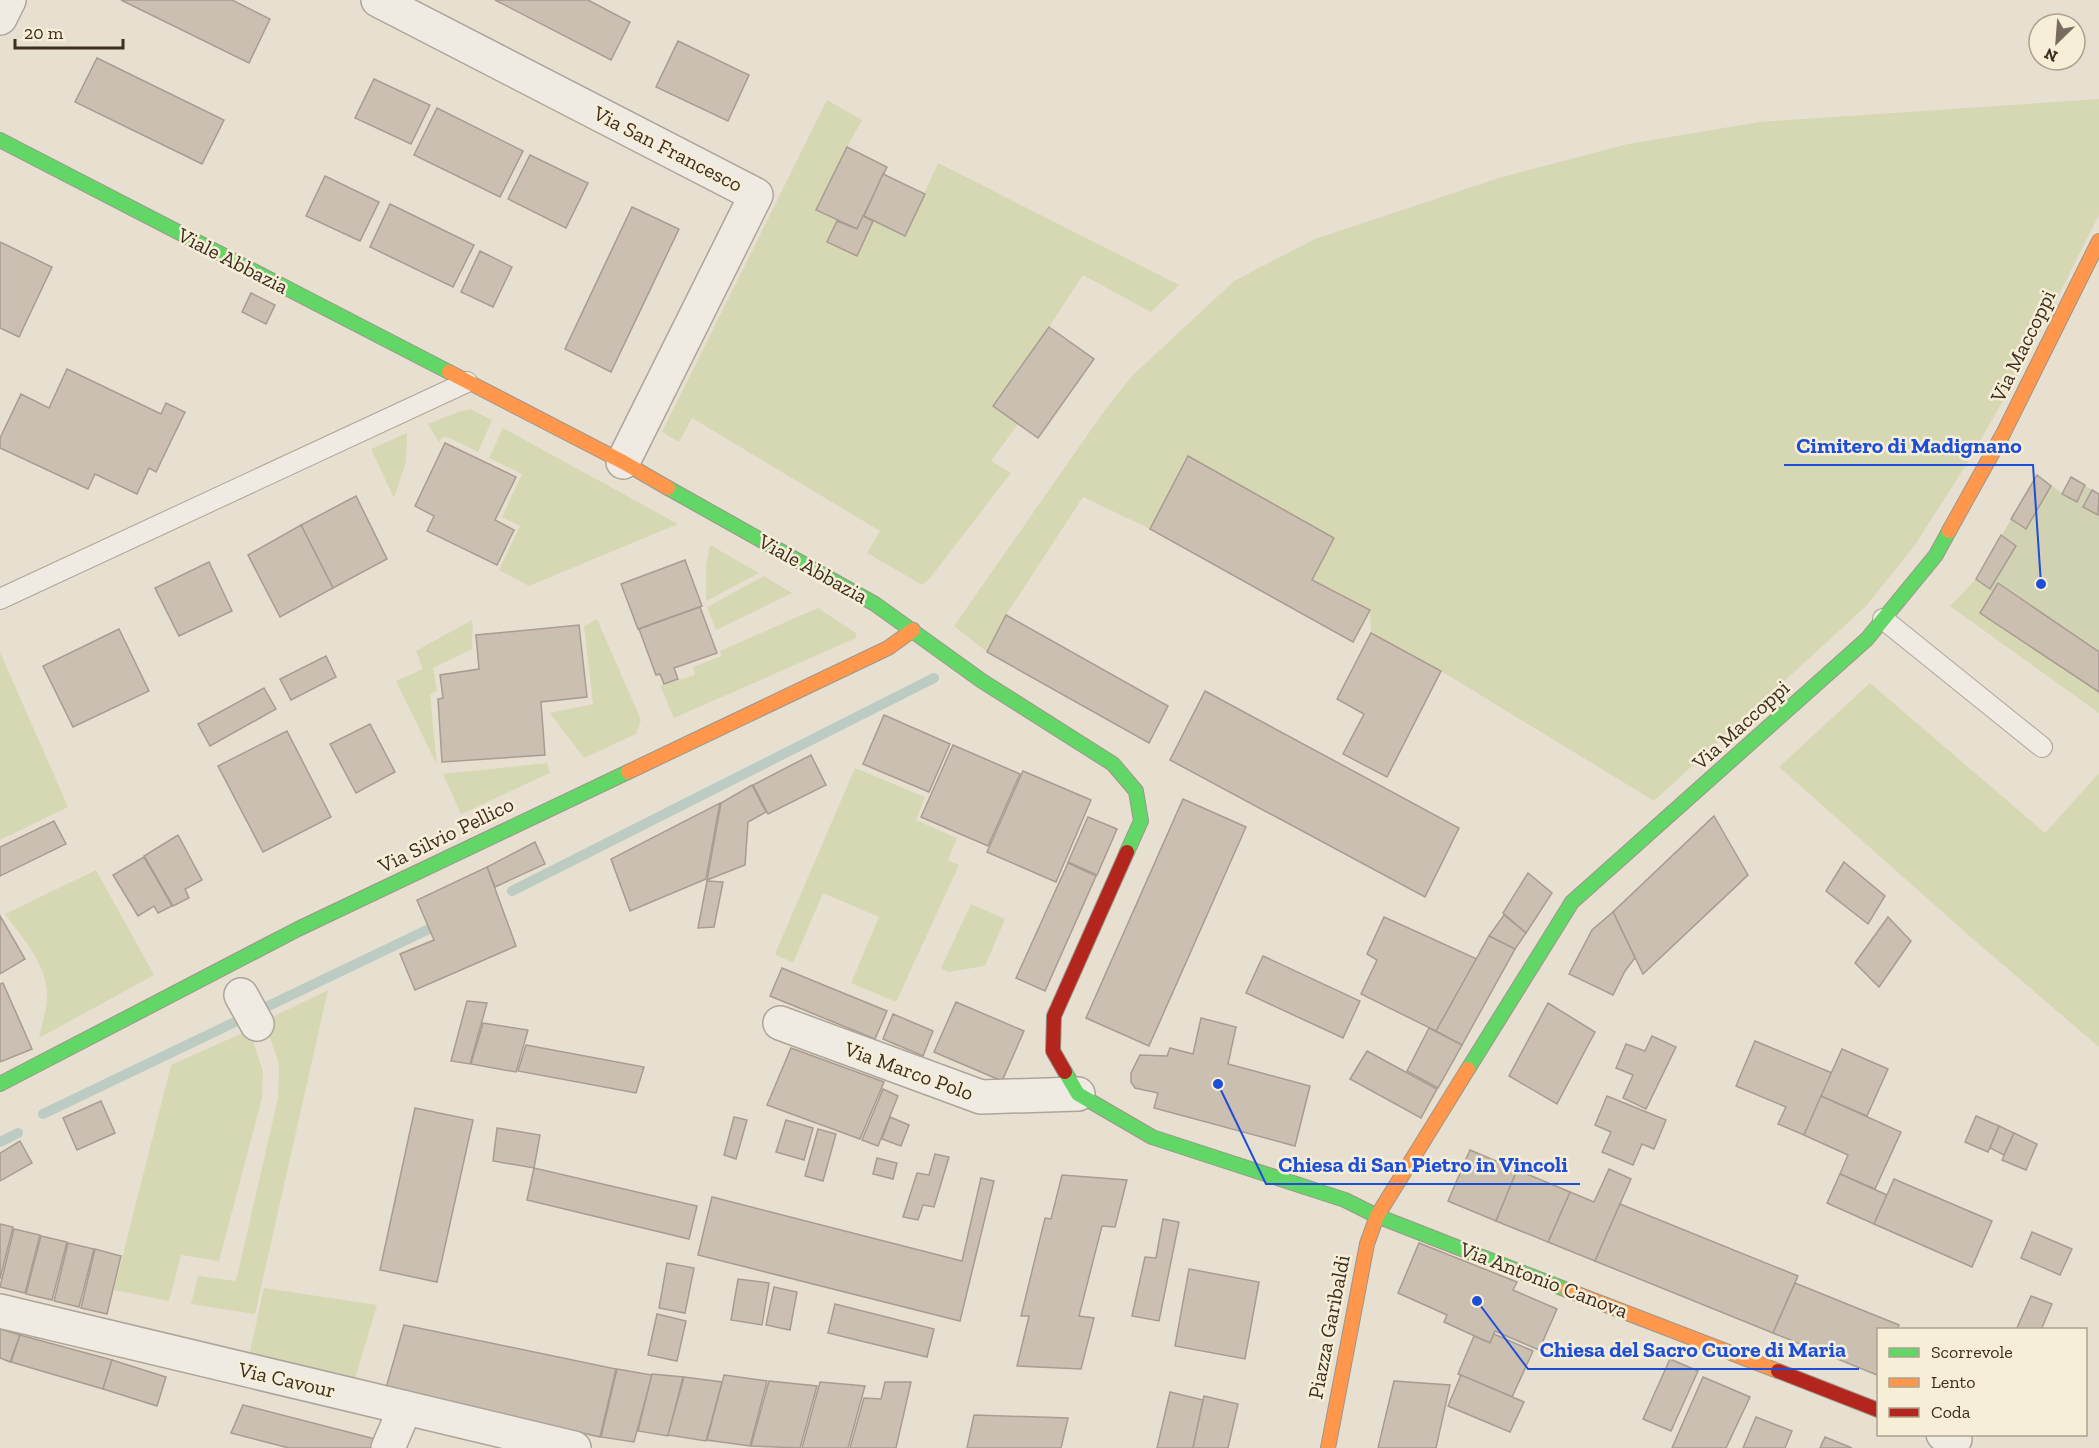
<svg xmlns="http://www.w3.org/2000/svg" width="2099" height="1448" viewBox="0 0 2099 1448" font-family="'Zilla Slab',serif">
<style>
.green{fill:#d6d7b3}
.cemetery{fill:#d1d1b3}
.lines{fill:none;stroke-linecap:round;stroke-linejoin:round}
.stream{stroke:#bcccc2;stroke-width:10}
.building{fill:#cbbfb2;stroke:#a89c90;stroke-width:1.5}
.lane-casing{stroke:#ada599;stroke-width:22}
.street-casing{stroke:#ada599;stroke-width:36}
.fast-casing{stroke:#9c958a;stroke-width:16}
.slow-casing{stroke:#9c958a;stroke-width:16}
.jam-casing{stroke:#9c958a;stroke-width:16}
.lane{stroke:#efebe3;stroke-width:20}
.street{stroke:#efebe3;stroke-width:33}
.fast{stroke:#63d668;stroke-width:14}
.slow{stroke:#ff974d;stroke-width:14}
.jam{stroke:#b3261e;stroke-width:14}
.labels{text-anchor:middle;stroke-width:5;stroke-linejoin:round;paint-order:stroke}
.street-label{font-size:21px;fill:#3d2e20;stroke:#f7eed8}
.leader{fill:none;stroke:#1d4ed8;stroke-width:2}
.callout-dot{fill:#1d4ed8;stroke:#f7eed8;stroke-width:2}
.callout-label{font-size:22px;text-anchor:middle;font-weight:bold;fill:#1d4ed8;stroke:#f7eed8;stroke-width:5;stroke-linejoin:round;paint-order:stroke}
</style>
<rect width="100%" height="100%" fill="#e7e0d1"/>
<g class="green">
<path d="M2099,99V215L2024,364L1966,465L1915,545L1866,606L1654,801L1441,671L1371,633L1370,610L1312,580L1333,538L1188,456L1150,529L1083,497L1006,615L987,652L954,626L1102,414L1132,376L1234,281L1315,239L1502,177L1628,144L1759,122Z"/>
<path d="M827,100L862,120L847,147L817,210L837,221L827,242L857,255L873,221L905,236L938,163L1179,285L1151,312L1083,275L1049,327L993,406L1018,424L991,461L1011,473L930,578L922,585L867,553L880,531L692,418L679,442L662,432Z"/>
<path d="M470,409L492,420L478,452L450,438L443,437L439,442L428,424L458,412Z"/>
<path d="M503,428L678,524L529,586L499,570L520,526L502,517L522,474L489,458Z"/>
<path d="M407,433L406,462L394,498L371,449Z"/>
<path d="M710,545L759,573L706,601V566Z"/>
<path d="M764,576L792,593L716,630L707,607Z"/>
<path d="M1976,579L1992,592L1981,613L2099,692V713L1950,606Z"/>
<path d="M818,608L856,633V638L674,718L660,686L695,675L693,667L721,656L720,651Z"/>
<path d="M597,619L641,720L636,734L584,758L550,713L593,704L584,626Z"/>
<path d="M472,620C474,631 471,639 472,649L433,668L437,691L430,694L437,765L396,681L423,669L416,651Z"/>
<path d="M0,652L68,807L0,840Z"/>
<path d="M1870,683L2045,833L2099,773V1047L1974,940L1779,767Z"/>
<path d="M547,763L550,773L461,814L443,774Z"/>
<path d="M855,768L925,797L916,820L957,838L948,860L959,865L896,1002L851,983L879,917L823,893L793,963L775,954Z"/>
<path d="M96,870L154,975L39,1038C42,1023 48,1006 47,991C44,961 22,937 5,914Z"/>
<path d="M971,904L1005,919L985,966L948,972L941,968Z"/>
<path d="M328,990L255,1314L191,1304L198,1276L236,1281L278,1098L279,1064L264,1021Z"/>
<path d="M249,1030L263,1071L262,1098L219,1261L181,1255L169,1301L114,1290L171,1065Z"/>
<path d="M264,1288L377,1305L355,1379L249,1356Z"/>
</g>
<path class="cemetery" d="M2037,475L2062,493L2071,477L2099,494V692L1980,613L1992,592L1976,579Z"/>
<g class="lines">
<g class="stream">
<path d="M512,891L934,678"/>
<path d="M43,1114L429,929"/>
<path d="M0,1142L18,1133"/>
</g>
</g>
<g class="building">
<path d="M121,0H232L270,19L249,63Z"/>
<path d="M495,0H588L630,22L611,60Z"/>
<path d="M678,41L749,75L728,121L656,87Z"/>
<path d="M97,58L224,120L202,164L75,102Z"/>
<path d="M374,79L430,105L411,144L355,118Z"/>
<path d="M437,108L523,151L500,197L414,155Z"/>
<path d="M847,147L887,167L857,229L816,210Z"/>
<path d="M530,155L588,183L566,228L508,199Z"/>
<path d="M883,174L925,194L905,236L864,216Z"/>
<path d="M325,176L379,202L360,241L306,216Z"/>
<path d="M390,204L474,245L453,287L370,247Z"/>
<path d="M632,207L679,229L611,372L565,349Z"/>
<path d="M863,216L873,221L857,256L827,242L837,221L857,229Z"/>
<path d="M0,242L52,267L19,337L0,328Z"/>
<path d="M480,251L512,267L493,307L461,292Z"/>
<path d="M251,293L275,305L266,324L242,312Z"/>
<path d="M1049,327L1094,359L1038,438L993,406Z"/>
<path d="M67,369L161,414L166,403L185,412L156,472L149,468L137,494L95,474L88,489L0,448V438L21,394L49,408Z"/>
<path d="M445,443L516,477L495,520L514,530L497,565L427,531L434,516L415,506Z"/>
<path d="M1188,456L1334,538L1312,580L1370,610L1353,642L1150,529Z"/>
<path d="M2037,475L2051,486L2026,529L2011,519Z"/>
<path d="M2071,477L2085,485L2077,502L2062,494Z"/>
<path d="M2092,490L2099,494L2098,515L2083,507Z"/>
<path d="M356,496L387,559L333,588L301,525Z"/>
<path d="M301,525L333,588L280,617L248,555Z"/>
<path d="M2001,535L2016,546L1990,589L1976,579Z"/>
<path d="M685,560L702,606L638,629L621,584Z"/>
<path d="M209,562L232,611L179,636L155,588Z"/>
<path d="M1998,583L2099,652V692L1980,613Z"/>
<path d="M700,607L717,653L674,668L678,679L664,684L660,674L656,675L639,629Z"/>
<path d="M1006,615L1168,706L1149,743L987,652Z"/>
<path d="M579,625L587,697L541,702L545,755L442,762L438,699L443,698L440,675L479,669L476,635Z"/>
<path d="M119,629L149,691L73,727L43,666Z"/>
<path d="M1371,633L1441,671L1387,777L1343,754L1364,714L1337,699Z"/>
<path d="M326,656L336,677L291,700L280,679Z"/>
<path d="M264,688L276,709L210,746L198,724Z"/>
<path d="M1205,691L1459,828L1425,897L1170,760Z"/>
<path d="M884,715L950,744L929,792L863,764Z"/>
<path d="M370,724L395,772L356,793L330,744Z"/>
<path d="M287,731L331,817L263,852L218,766Z"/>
<path d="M953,745L1020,774L988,846L921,817Z"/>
<path d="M811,755L826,785L768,814L753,785Z"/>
<path d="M1023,771L1091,800L1056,882L987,852Z"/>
<path d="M752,785L766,812L748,822L745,865L707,880L721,803Z"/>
<path d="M1183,799L1246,827L1149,1046L1086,1018Z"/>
<path d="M720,803L706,879L630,911L611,859Z"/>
<path d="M1714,816L1748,875L1643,974L1613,912Z"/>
<path d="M1088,817L1117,829L1097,875L1068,862Z"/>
<path d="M54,821L66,844L0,876V847Z"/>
<path d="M178,835L202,880L185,889L189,898L173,906L144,856Z"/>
<path d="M535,842L545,864L495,887L487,867Z"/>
<path d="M144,857L172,906L158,913L154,906L138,916L113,875Z"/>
<path d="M1844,862L1885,896L1868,924L1826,891Z"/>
<path d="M1068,863L1096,876L1045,991L1016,978Z"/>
<path d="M487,867L516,946L415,990L400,954L434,940L417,900Z"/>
<path d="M1528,873L1552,893L1526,933L1503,913Z"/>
<path d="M707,881L723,882L714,927L698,928Z"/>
<path d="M1613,912L1635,958L1625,971L1613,995L1569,974L1592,930Z"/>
<path d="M1504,915L1526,933L1515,949L1489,936Z"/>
<path d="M0,916L25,959L0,974Z"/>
<path d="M1384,917L1477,959L1436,1031L1361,994L1377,960L1367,954Z"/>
<path d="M1888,917L1911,941L1879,987L1855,963Z"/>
<path d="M1489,936L1515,949L1462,1045L1436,1031Z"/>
<path d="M1263,956L1360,1001L1343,1038L1246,993Z"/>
<path d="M782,968L887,1011L875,1039L770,996Z"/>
<path d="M3,983L32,1049L0,1062V984Z"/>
<path d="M467,1001L487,1003L470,1064L451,1061Z"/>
<path d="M956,1002L1024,1031L1002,1081L934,1052Z"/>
<path d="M1548,1003L1595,1032L1557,1104L1509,1076Z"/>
<path d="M893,1014L933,1031L923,1056L883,1039Z"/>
<path d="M1201,1018L1236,1027L1228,1064L1310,1086L1295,1146L1154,1108L1158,1093L1135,1088L1131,1082V1073L1140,1055L1167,1056L1170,1048L1193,1054Z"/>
<path d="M483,1023L528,1030L516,1072L471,1064Z"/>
<path d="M1429,1028L1462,1045L1438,1088L1407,1071Z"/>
<path d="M1652,1036L1676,1047L1646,1109L1623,1098L1633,1075L1616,1068L1626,1044L1645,1051Z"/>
<path d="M1755,1041L1832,1073L1804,1135L1778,1124L1786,1107L1736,1086Z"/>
<path d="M526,1045L644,1067L636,1093L518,1071Z"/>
<path d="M791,1048L884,1082L860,1139L767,1105Z"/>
<path d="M1842,1049L1888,1069L1867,1116L1821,1096Z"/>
<path d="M1367,1051L1437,1089L1421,1118L1350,1079Z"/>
<path d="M883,1089L898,1096L878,1146L862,1140Z"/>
<path d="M1607,1096L1666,1120L1654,1149L1642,1144L1633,1165L1602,1152L1611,1132L1595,1125Z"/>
<path d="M1821,1096L1901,1132L1875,1189L1840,1174L1848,1155L1804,1135Z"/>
<path d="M101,1101L115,1133L77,1150L63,1118Z"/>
<path d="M415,1108L473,1120L437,1282L380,1270Z"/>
<path d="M1976,1116L1999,1126L1988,1152L1965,1142Z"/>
<path d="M734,1117L747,1120L736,1159L724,1155Z"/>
<path d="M890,1117L909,1125L901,1146L882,1139Z"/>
<path d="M786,1120L813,1128L804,1160L776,1152Z"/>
<path d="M1999,1126L2014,1133L2004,1155L1990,1148Z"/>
<path d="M497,1128L540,1135L534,1168L493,1161Z"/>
<path d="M818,1129L836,1134L823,1181L805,1176Z"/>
<path d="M2014,1133L2037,1144L2026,1170L2002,1160Z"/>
<path d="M20,1141L32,1163L0,1181V1153Z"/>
<path d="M1470,1150L1517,1170L1496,1221L1448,1201Z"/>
<path d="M935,1154L949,1157L934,1207L923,1205L918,1220L903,1217L917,1173L929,1175Z"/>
<path d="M877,1158L897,1163L893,1179L873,1174Z"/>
<path d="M534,1168L697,1206L689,1239L527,1200Z"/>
<path d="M1609,1169L1631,1179L1595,1261L1548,1242L1570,1192L1594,1202Z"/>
<path d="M1517,1170L1570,1192L1548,1242L1496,1221Z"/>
<path d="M1840,1174L1887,1195L1874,1224L1827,1203Z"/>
<path d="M1062,1175L1127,1180L1115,1227L1102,1226L1079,1316L1094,1318L1081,1369L1017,1366L1029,1316H1021L1045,1218L1051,1219Z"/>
<path d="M981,1178L994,1181L960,1321L698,1255L712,1197L962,1261Z"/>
<path d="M1894,1179L1992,1221L1972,1267L1874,1224Z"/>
<path d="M1620,1204L1798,1276L1773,1333L1595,1261Z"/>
<path d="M1163,1219L1179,1222L1159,1321L1132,1316L1145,1257L1156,1258Z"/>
<path d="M0,1224L13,1227L0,1279Z"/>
<path d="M14,1229L40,1235L25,1293L0,1287Z"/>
<path d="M2032,1232L2072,1249L2060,1275L2021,1258Z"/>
<path d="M41,1236L67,1242L52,1300L26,1294Z"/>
<path d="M68,1243L94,1249L79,1307L54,1301Z"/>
<path d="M1419,1243L1517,1282L1513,1290L1557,1309L1539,1350L1495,1331L1490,1343L1444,1322L1447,1315L1398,1293Z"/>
<path d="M95,1249L121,1256L107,1314L81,1308Z"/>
<path d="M667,1263L694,1268L685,1313L659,1308Z"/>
<path d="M1189,1269L1259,1282L1245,1359L1175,1346Z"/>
<path d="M738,1279L769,1283L762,1325L731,1320Z"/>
<path d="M1795,1283L1899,1325L1897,1330H1878V1371L1877,1375L1773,1333Z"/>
<path d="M774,1287L797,1292L790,1330L766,1325Z"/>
<path d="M2031,1296L2052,1304L2041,1330H2016Z"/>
<path d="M835,1304L934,1329L927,1357L828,1333Z"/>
<path d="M657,1314L686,1321L677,1361L648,1355Z"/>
<path d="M404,1325L616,1369L600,1437L386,1388Z"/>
<path d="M0,1329L20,1335L10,1362L0,1358Z"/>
<path d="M1494,1334L1533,1351L1512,1397L1458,1374L1474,1336L1490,1343Z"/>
<path d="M20,1335L112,1360L103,1389L11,1362Z"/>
<path d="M1670,1359L1698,1371L1671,1431L1643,1419Z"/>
<path d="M112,1360L166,1377L157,1406L103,1389Z"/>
<path d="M617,1369L652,1375L634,1442L601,1437Z"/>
<path d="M652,1374L683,1377L668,1436L638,1431Z"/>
<path d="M724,1375L767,1381L750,1446L707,1440Z"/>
<path d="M1461,1375L1524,1402L1510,1432L1448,1406Z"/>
<path d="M684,1377L722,1382L706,1441L668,1435Z"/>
<path d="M1703,1377L1750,1397L1726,1448H1672Z"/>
<path d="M769,1381L817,1386L800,1448L751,1446Z"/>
<path d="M1394,1381L1450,1385L1436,1448H1378Z"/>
<path d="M820,1382L865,1386L848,1448H802Z"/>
<path d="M885,1382H911L896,1448H850L864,1398L881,1399Z"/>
<path d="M1170,1392L1203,1400L1193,1448H1157Z"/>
<path d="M1204,1396L1238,1404L1228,1448H1193Z"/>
<path d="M243,1405L379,1440L375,1448H289L231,1433Z"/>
<path d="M974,1415L1068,1418L1061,1448H967Z"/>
<path d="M1756,1417L1792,1431L1785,1448H1743Z"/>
<path d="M1825,1437L1852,1448H1820Z"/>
</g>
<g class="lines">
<g class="lane-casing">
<g id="lane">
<path d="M0,599L467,382"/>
<path d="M1883,619L2042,747"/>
</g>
</g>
<g class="street-casing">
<g id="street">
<path d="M378,0L756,195L623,462"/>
<path d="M0,18L9,0"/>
<path d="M241,995L257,1024"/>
<path d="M780,1023L981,1097L1078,1094"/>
<path d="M0,1311L574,1448"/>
<path d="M1943,1434L1955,1439"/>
<path d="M388,1448L405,1408"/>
</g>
</g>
<g class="fast-casing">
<g id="fast">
<path d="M0,140L449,372"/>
<path d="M668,488L875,604L982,681L1113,764L1136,791L1141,821L1127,852"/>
<path d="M1468,1069L1572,902L1867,639L1936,555L1949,531"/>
<path d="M1065,1072L1078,1094L1152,1137L1345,1200L1377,1216L1567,1290"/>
<path d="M0,1084L298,929L628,772"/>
</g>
</g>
<g class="slow-casing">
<g id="slow">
<path d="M449,372L623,462L668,488"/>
<path d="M1949,531L2003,434L2099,241"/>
<path d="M628,772L888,648L913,630"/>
<path d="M1567,1290L1778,1371"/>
<path d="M1328,1448L1367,1244L1377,1216L1468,1069"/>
</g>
</g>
<g class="jam-casing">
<g id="jam">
<path d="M1065,1072L1053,1051L1054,1016L1127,852"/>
<path d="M1778,1371L1878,1410"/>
</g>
</g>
<use href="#lane" class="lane"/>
<use href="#street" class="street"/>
<use href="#fast" class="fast"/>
<use href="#slow" class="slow"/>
<use href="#jam" class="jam"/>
</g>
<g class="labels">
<g class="street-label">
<text transform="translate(668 149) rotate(27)" y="7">Via San Francesco</text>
<text transform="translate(233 261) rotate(27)" y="7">Viale Abbazia</text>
<text transform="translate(2023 346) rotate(-64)" y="7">Via Maccoppi</text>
<text transform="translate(813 569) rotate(29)" y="7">Viale Abbazia</text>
<text transform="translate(1741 725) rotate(-42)" y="7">Via Maccoppi</text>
<text transform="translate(446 835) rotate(-26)" y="7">Via Silvio Pellico</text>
<text transform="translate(909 1071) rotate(20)" y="7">Via Marco Polo</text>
<text transform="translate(1544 1280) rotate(21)" y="7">Via Antonio Canova</text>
<text transform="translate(1329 1327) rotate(-79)" y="7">Piazza Garibaldi</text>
<text transform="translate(287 1380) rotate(13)" y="7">Via Cavour</text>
</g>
</g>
<path class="leader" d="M2041 584L2033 465H1784M1218 1084L1266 1184H1580M1477 1301L1528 1369H1859"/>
<g class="callout-dot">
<circle cx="2041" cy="584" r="6"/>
<circle cx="1218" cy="1084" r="6"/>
<circle cx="1477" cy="1301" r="6"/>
</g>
<g class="callout-label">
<text x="1909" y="453">Cimitero di Madignano</text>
<text x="1423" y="1172">Chiesa di San Pietro in Vincoli</text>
<text x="1693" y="1357">Chiesa del Sacro Cuore di Maria</text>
</g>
<rect x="1877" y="1328" width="210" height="108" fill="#f7eed8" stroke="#ada18e" stroke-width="1.5"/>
<rect x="1889" y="1348" width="30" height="9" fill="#63d668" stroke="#ada18e" stroke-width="1.5"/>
<text x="1931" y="1358" font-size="18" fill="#3d2e20">Scorrevole</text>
<rect x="1889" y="1378" width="30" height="9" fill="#ff974d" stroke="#ada18e" stroke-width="1.5"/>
<text x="1931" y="1388" font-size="18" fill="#3d2e20">Lento</text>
<rect x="1889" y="1408" width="30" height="9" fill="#b3261e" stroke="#ada18e" stroke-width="1.5"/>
<text x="1931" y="1418" font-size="18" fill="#3d2e20">Coda</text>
<g transform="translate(2057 42) rotate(205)"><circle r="28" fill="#f7eed8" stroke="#ada18e" stroke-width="1.5"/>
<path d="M0-4.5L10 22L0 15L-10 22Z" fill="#786c5e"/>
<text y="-9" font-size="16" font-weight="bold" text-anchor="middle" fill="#3d2e20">N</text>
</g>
<path d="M15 39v9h108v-9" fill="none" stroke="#3d2e20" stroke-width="3"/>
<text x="24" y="39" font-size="18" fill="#3d2e20" stroke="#f7eed8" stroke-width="4.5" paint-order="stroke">20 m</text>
</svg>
